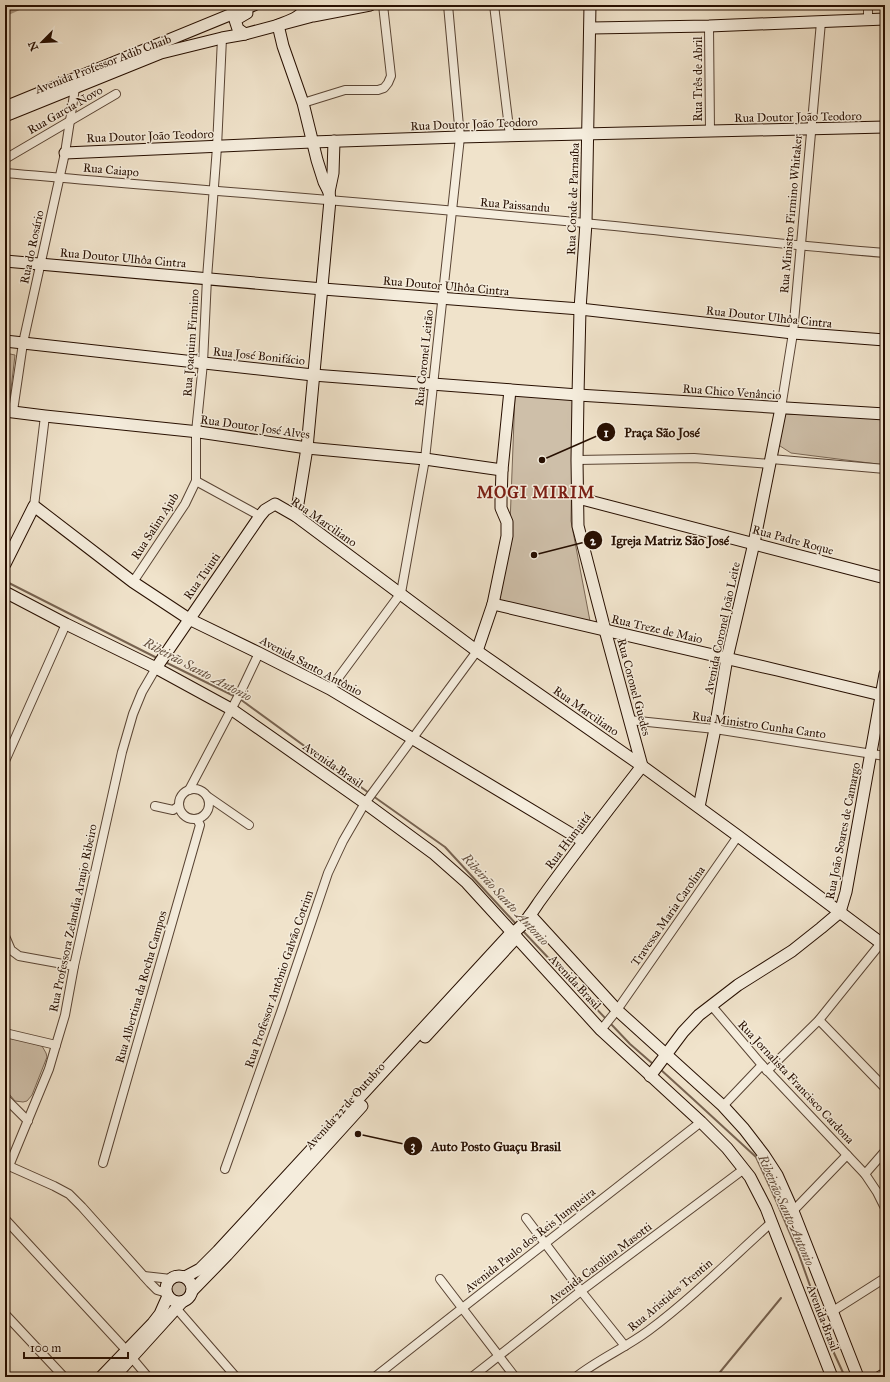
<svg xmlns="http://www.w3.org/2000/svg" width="890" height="1382" viewBox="0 0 890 1382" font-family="'IM FELL Great Primer',serif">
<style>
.green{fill:#cebfa9;stroke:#7a6755}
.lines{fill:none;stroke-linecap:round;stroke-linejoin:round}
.stream{stroke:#776351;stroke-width:2}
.river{stroke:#ac9b86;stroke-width:12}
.street-casing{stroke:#594434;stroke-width:10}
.secondary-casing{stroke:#270f01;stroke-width:13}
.street{stroke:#f5eddd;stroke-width:8}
.secondary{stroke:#f5eddd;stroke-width:11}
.labels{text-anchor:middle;stroke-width:3;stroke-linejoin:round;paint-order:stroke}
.street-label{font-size:12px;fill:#270f01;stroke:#f5eddd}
.water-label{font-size:13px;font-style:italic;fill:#634e3d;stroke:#f5eddd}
.district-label{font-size:16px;font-weight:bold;letter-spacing:1px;fill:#7a1f14;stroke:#f5eddd}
.leader{fill:none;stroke:#270f01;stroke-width:1.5}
.callout-dot{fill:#270f01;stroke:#f5eddd;stroke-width:1.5}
.mark-label{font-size:12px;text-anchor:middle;font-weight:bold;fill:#fff}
.callout-label{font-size:13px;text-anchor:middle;font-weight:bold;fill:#270f01;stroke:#f5eddd;stroke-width:3;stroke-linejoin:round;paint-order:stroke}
</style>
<rect width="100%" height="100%" fill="#f0e3cb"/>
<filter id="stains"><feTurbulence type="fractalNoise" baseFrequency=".005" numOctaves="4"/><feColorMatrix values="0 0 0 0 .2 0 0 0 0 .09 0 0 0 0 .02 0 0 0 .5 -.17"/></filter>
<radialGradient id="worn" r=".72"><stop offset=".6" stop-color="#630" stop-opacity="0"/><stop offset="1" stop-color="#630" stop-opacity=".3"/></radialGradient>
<g class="green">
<path d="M5,353L15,355L9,406L5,405Z"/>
<path d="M515,394L573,399L571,521L590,621L498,600L510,524Z"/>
<path d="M785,414L885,417V465L791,453L777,444Z"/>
<path d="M5,1036L42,1046L46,1053L47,1057L32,1095L27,1101L23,1102L15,1101L5,1089Z"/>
<circle cx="179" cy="1288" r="10"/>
</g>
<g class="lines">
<g class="stream">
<path d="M5,581L157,658"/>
<path d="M165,662L236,697"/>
<path d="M240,699L369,793"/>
<path d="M373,796L445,847L517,925"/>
<path d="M522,930L607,1020"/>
<path d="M610,1023L630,1044L653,1064"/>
<path d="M660,1069L693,1099L756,1157L775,1198L798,1252L834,1353L845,1377"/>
<path d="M716,1377L781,1298"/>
</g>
<path class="river" d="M5,10L16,5"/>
<g class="street-casing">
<g id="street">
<path d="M494,5L510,136"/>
<path d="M868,5V19"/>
<path d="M709,26L710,132"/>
<path d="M303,103L345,90H378L384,88L388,83L391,76L383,5"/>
<path d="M5,159L116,94"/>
<path d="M5,173C198,190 392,204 585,223C685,233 785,245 885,253"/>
<path d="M781,408L793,333L821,22"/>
<path d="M13,411L23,343L65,153L75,88"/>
<path d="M771,459L885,469"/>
<path d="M577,460L694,458L770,464"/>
<path d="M196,481L260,516"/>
<path d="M34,506L45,416"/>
<path d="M133,582L185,504L196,481V432L203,363L207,278L217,147L222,38"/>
<path d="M330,689L401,593L425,459L460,137L448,5"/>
<path d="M629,720L715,729L885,756"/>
<path d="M5,761L66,624"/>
<circle cx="194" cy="804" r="15"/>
<path d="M189,790L241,691L259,653"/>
<path d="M207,796L249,825"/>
<path d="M155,806L173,810L179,806"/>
<path d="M5,936L11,950L19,956L74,966"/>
<path d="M711,1005L762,1065L865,1174L877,1192L885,1208"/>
<path d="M819,1020L885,1088"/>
<path d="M601,1030L617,1010L738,836"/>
<path d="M5,1033L56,1045"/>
<path d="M767,1071L819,1020L881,943"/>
<path d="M5,1098L28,1121"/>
<path d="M723,1106L762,1065"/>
<path d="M103,1163L200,825L197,819"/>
<path d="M9,1166L54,1186L69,1194L82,1207L150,1283L157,1290L167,1293"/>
<path d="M225,1169L281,1012L328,873L343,841L365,803L477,651"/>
<path d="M5,1170L9,1166L49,1069L56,1045L65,1015L74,966L122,752L133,714L142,692L156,668"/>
<path d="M865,1174L885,1151"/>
<path d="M793,1211L847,1155"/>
<path d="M526,1218L581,1291L625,1346"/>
<path d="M5,1219L127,1351"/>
<path d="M144,1276L171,1279"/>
<path d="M440,1279L515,1377"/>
<path d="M176,1308L236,1377"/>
<path d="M833,1311L885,1278"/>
<path d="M5,1314L64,1377"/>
<path d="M132,1358L148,1377"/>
<path d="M375,1377C483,1291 592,1207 701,1122"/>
<path d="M472,1377L581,1291L744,1169"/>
<path d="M576,1377C599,1359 625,1348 648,1331C692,1298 731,1259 772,1222"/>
</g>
</g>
<g class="secondary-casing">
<g id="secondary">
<path d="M313,16L370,5"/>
<path d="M591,28L709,26L885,19"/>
<path d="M245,34L238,29L235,20L247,13"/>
<path d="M5,107L254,5"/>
<path d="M5,116L161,53L222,38L245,34L309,17L325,5"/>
<path d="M65,153L312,142L460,137L885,127"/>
<path d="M329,192L333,173L334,141"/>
<path d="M5,261L323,289L580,309L793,333L885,340"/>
<path d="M5,341L313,375L578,395L885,414"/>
<path d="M5,411L45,416L199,432L307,448L425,459L502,470"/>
<path d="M578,498L885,578"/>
<path d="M296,516L307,448L330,200L329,192L324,182L317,160L303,103L283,46L278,25C288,21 303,18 305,5"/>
<path d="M5,564L34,506L133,582L189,619L259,653L330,689L583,841"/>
<path d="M5,592L66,624L156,668L231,709L365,803L433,853L467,883L601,1030L701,1122L727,1148L750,1177L766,1208L832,1377"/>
<path d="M493,604L777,670L885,696"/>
<path d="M477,651L493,604L507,536V522L501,508V500L502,470L510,390"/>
<path d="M156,668L260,516L265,510L275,504L296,516L477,651L642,766L738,836L885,946"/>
<path d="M699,807L715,729L727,658L754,543L781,408"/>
<path d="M530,915L617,1010L723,1106L744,1129L764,1155L777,1175L793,1211L858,1377"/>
<path d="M425,1037L516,938V936"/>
<path d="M650,1076L683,1032L699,1015L738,985L792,951L821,928L840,912L846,892L885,674"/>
<circle cx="179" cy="1289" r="13"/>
<path d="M185,1277L200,1269L218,1251L511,933C521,930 533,911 539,902C572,856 607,811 642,766L605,630L578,526L577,460L578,395L580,309L586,223L590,5"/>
<path d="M192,1291L227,1255L362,1106"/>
<path d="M101,1377L153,1323L160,1314L168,1296"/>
<path d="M114,1377L182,1302"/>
<path d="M880,1377L885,1374"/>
</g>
</g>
<use href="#street" class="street"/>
<use href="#secondary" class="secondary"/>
</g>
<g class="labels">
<g class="street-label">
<text transform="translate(103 64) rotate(-21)" y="4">Avenida Professor Adib Chaib</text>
<text transform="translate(698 79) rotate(-90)" y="4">Rua Três de Abril</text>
<text transform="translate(65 110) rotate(-30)" y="4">Rua Garcia Novo</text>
<text transform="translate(798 117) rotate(-1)" y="4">Rua Doutor João Teodoro</text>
<text transform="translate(474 124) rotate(-2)" y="4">Rua Doutor João Teodoro</text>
<text transform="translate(150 136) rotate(-2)" y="4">Rua Doutor João Teodoro</text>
<text transform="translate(111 170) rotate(5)" y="4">Rua Caiapo</text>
<text transform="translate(573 199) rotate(-88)" y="4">Rua Conde de Parnaíba</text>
<text transform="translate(515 205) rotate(5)" y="4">Rua Paissandu</text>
<text transform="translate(791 214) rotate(-85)" y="4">Rua Ministro Firmino Whitaker</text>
<text transform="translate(32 247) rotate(-78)" y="4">Rua do Rosário</text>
<text transform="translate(123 258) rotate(5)" y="4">Rua Doutor Ulhôa Cintra</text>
<text transform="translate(446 286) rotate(5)" y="4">Rua Doutor Ulhôa Cintra</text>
<text transform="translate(769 317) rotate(6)" y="4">Rua Doutor Ulhôa Cintra</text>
<text transform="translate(191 343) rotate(-86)" y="4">Rua Joaquim Firmino</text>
<text transform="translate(259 356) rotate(6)" y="4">Rua José Bonifácio</text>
<text transform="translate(424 358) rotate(-84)" y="4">Rua Coronel Leitão</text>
<text transform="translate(732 392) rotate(4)" y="4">Rua Chico Venâncio</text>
<text transform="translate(255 427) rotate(8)" y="4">Rua Doutor José Alves</text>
<text transform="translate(324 522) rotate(35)" y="4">Rua Marciliano</text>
<text transform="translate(155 526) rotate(-57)" y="4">Rua Salim Ajub</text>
<text transform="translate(793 540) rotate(15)" y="4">Rua Padre Roque</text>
<text transform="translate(202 576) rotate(-55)" y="4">Rua Tuiuti</text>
<text transform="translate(722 628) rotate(-78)" y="4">Avenida Coronel João Leite</text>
<text transform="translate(657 629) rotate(13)" y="4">Rua Treze de Maio</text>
<text transform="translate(311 666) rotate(28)" y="4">Avenida Santo Antônio</text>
<text transform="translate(634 687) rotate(75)" y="4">Rua Coronel Guedes</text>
<text transform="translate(586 711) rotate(35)" y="4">Rua Marciliano</text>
<text transform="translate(759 725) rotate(8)" y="4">Rua Ministro Cunha Canto</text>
<text transform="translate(333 765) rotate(35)" y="4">Avenida Brasil</text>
<text transform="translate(843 831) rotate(-79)" y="4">Rua João Soares de Camargo</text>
<text transform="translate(568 841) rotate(-53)" y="4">Rua Humaitá</text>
<text transform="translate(668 916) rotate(-55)" y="4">Travessa Maria Carolina</text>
<text transform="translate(73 918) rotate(-78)" y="4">Rua Professora Zelandia Araujo Ribeiro</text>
<text transform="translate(279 979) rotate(-71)" y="4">Rua Professor Antônio Galvão Cotrim</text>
<text transform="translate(575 982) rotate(47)" y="4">Avenida Brasil</text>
<text transform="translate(141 987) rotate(-74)" y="4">Rua Albertina da Rocha Campos</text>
<text transform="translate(796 1082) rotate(47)" y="4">Rua Jornalista Francisco Cardona</text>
<text transform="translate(345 1106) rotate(-48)" y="4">Avenida 22 de Outubro</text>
<text transform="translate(530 1240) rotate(-38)" y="4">Avenida Paulo dos Reis Junqueira</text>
<text transform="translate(600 1263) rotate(-37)" y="4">Avenida Carolina Masotti</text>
<text transform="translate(670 1295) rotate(-40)" y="4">Rua Aristides Trentin</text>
<text transform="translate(823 1318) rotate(69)" y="4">Avenida Brasil</text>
</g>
<g class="water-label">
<text transform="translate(198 669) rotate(28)" y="5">Ribeirão Santo Antonio</text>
<text transform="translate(506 899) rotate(47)" y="5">Ribeirão Santo Antonio</text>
<text transform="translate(787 1210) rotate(66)" y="5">Ribeirão Santo Antonio</text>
</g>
<g class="district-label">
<text x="536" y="498">MOGI MIRIM</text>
</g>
</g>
<path class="leader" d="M542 460L606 432M534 555L593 540M358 1134L413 1146"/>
<g class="callout-dot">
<circle cx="542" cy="460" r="4"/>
<circle cx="534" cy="555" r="4"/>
<circle cx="358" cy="1134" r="4"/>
<circle cx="606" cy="432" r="10"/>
<circle cx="593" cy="540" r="10"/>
<circle cx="413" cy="1146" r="10"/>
</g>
<g class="mark-label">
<text x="606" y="437">1</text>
<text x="593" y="545">2</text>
<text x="413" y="1150">3</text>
</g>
<g class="callout-label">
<text x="662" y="437">Praça São José</text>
<text x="670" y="545">Igreja Matriz São José</text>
<text x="496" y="1151">Auto Posto Guaçu Brasil</text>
</g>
<rect width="890" height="1382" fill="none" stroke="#f0e3cb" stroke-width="20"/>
<rect x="6" y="6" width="878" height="1370" fill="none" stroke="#270f01" stroke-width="2"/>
<rect x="10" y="10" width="870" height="1362" fill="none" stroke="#270f01"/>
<g transform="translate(42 42) rotate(246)" stroke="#f5eddd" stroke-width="3" paint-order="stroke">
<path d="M0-3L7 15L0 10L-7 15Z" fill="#270f01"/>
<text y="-6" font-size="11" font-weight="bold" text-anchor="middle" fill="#270f01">N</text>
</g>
<path d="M24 1352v6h104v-6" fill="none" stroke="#270f01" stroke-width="2"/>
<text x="30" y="1352" font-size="12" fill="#270f01" stroke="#f5eddd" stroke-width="3" paint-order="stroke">100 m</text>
<rect width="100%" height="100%" filter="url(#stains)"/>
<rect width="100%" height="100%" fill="url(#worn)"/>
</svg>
